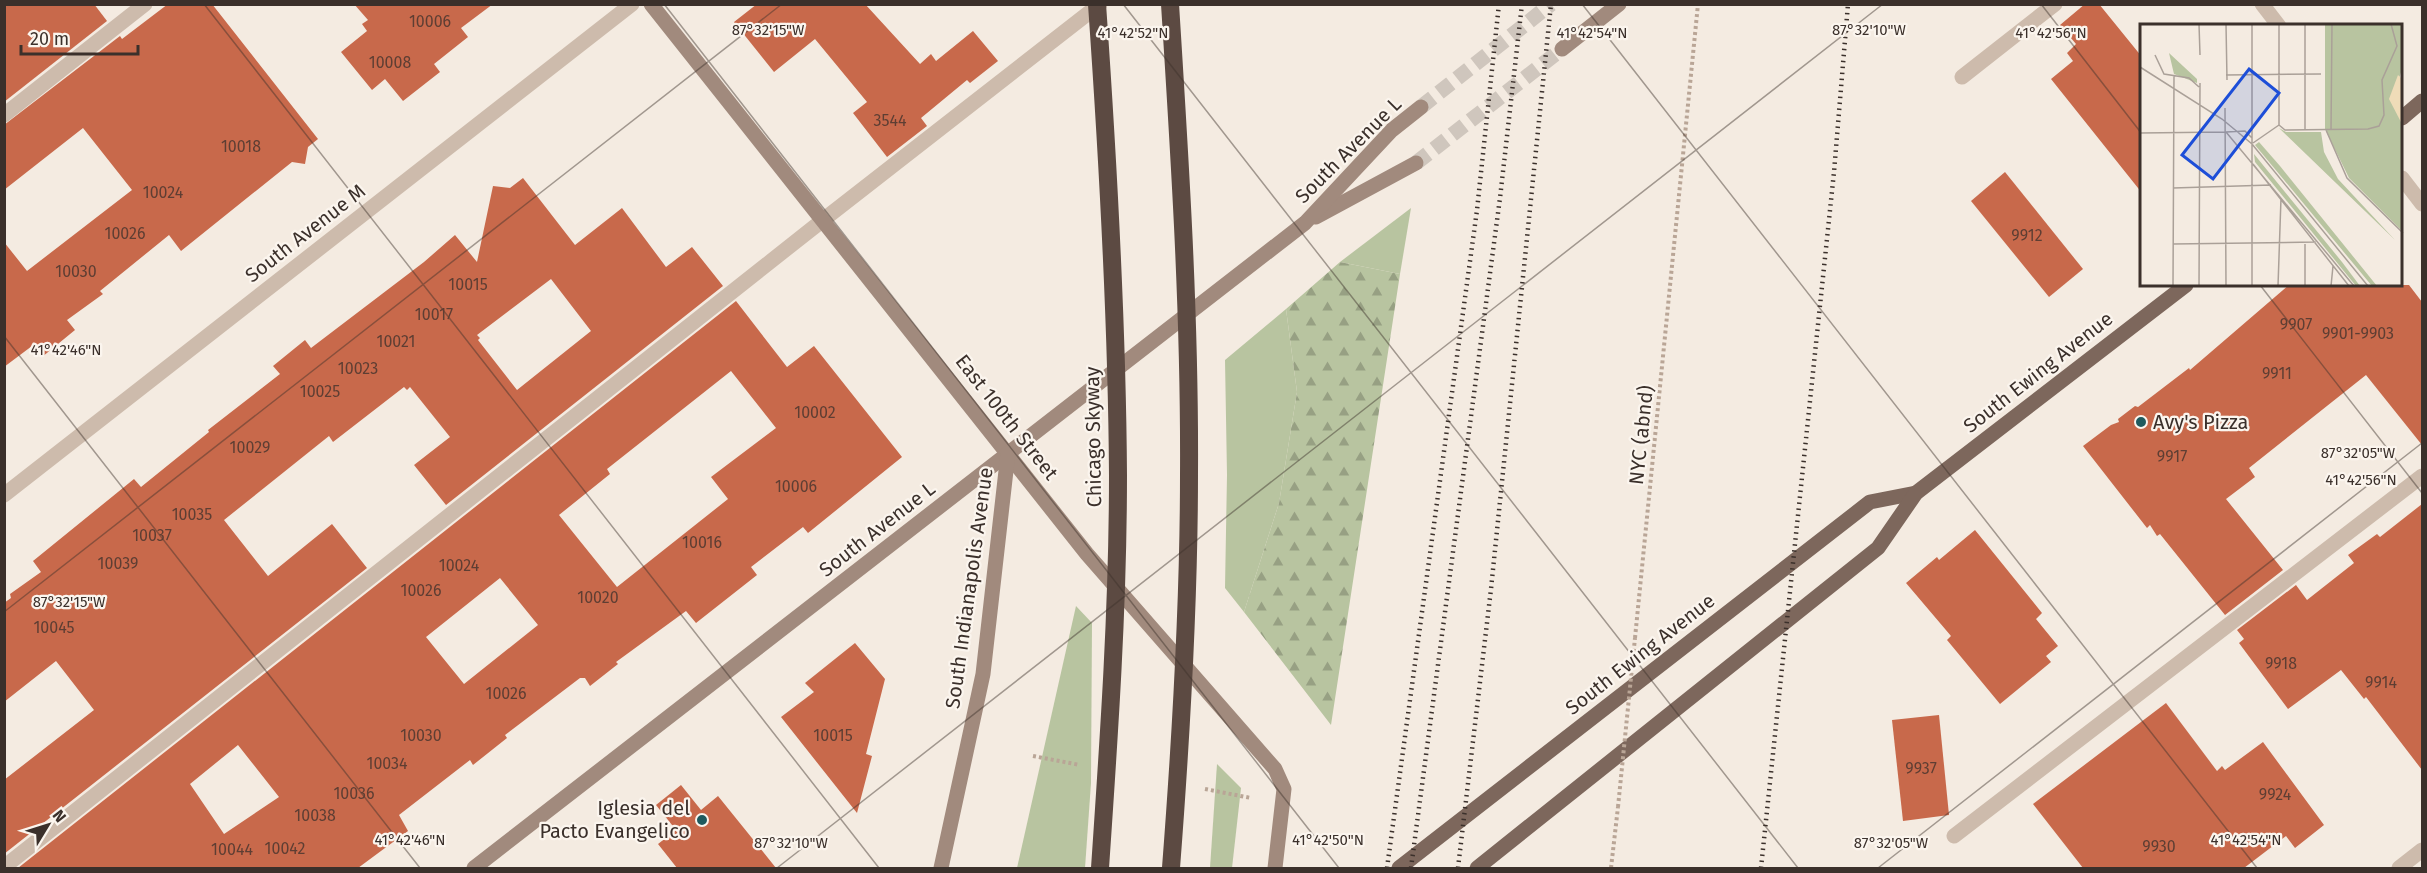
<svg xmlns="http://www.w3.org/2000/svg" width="2427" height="873" viewBox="0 0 2427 873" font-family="'Fira Sans',sans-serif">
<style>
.green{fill:#b8c4a0}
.forest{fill:url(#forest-firs)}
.building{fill:#c8694b;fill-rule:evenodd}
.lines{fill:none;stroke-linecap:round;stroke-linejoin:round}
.secondary-tunnel{stroke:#cfc6bd;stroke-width:15;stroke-dasharray:15 8;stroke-linecap:butt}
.path{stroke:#b9a596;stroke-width:4;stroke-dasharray:3 3;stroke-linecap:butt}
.lane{stroke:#cdbbac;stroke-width:15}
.street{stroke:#cdbbac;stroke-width:15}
.secondary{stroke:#a18a7d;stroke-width:15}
.primary{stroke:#7d675c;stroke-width:15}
.rail{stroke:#3b302b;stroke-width:4.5;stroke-dasharray:1.5 4.5;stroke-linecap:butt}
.path-bridge{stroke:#b9a596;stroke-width:4;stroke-dasharray:3 3;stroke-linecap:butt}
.highway-bridge{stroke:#5c4a42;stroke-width:18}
.ticks{fill:none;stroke:#3b302b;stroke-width:1.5;stroke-opacity:0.45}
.poi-dot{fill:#1f5a5e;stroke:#fbf5ee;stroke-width:2}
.labels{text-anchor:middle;stroke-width:4.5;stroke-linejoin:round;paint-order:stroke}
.number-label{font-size:16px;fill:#5e3e33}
.street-label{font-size:20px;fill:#3b302b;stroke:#fbf5ee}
.poi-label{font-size:20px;fill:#3b302b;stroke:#fbf5ee;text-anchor:start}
.inset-road{fill:none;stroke:#aaa098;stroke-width:1.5}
.view{fill:#1d4ed8;fill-opacity:0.15;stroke:#1d4ed8;stroke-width:3}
.inset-edge{fill:none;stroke:#3b302b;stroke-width:3}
.ticks-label{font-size:15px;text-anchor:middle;fill:#3b302b;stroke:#fbf5ee;stroke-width:4.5;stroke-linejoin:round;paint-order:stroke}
</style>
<defs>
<pattern id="forest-firs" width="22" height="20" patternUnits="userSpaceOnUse" patternTransform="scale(1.5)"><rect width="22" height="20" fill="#b8c4a0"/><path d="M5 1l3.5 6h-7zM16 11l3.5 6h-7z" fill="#97a083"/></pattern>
</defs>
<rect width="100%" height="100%" fill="#f4ebe1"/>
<g class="green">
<path d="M1411,208L1400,274L1340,262Z"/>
<path d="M1286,309L1297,392L1279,503L1244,612L1225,588L1227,475L1225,360Z"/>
<path d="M1076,606L1092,623L1091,783L1085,868H1017Z"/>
<path d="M1217,764L1241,788L1232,868H1210Z"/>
</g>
<path class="forest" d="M1340,262L1400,274L1331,725L1244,612L1279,503L1297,392L1286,309Z"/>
<g class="building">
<path d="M4,4H94L107,21L4,102Z"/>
<path d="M168,4H212L318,139L308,147L305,164L292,162L181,251L169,235L100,291L103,294L67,320L75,330L42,357L32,346L4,367V242L27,271L132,190L83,128L4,190V125L120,36L122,39Z"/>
<path d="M354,4H493L461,28L468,37L434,64L440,72L403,101L385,79L372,90L341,52L367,31L362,24L368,20Z"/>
<path d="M757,4H865L920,64L931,54L936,61L973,31L998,61L970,83L967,80L921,118L927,126L887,157L853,113L867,102L815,39L774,72L734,22Z"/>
<path d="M2085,4H2099L2142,57V193L2051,79L2073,61L2067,53L2076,44L2060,25Z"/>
<path d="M2005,172L2083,269L2049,297L1971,201Z"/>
<path d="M523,178L575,245L622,208L666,267L692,247L723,286L446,505L414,465L450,437L410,387L407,390L404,387L333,442L329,436L224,520L268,576L332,524L367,568L4,854V780L94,710L56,661L4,702V603L11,598L10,594L41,572L33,561L134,479L141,487L209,432L208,430L280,374L273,366L305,340L311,348L424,262L455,235L477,262L493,186L510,188ZM551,279L591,331L517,390L478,340L480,338L477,335Z"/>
<path d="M2289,285H2409L2422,302V445L2366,375L2249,468L2255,477L2226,499L2283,570L2225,615L2160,534L2157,536L2150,525L2147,528L2083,446L2111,425L2119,422L2118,419L2135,406L2138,407L2189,368L2190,370Z"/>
<path d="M736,301L787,367L814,346L902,457L808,533L803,527L751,567L757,575L696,623L686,611L616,662L618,664L590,686L585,678H580L505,735L507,738L473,765L470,760L399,815L408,831L358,868H18ZM731,371L776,428L711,477L728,499L617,587L559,515L610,474L607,469ZM500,578L538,625L464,684L426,637ZM238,745L279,797L224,834L190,784Z"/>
<path d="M2422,504V770L2366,697L2364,699L2341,670L2288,709L2239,643L2244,639L2237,630L2296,585L2307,600L2354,563L2348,555L2377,534L2380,537Z"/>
<path d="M1975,530L2042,613L2036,619L2058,646L2046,656L2051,662L2000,704L1947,640L1951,636L1906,583L1937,557L1939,560Z"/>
<path d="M855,643L885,679L866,754L872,756L857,813L781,717L814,692L805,683Z"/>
<path d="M2166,703L2217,771L2222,766L2225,770L2263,742L2324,825L2295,848L2286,836L2244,868H2083L2033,804Z"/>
<path d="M1939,715L1949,815L1903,821L1892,720Z"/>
<path d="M681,785L701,810L718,796L776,868H677L658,844L676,830L656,805Z"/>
</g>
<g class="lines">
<g class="secondary-tunnel">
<path d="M1421,107L1551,4"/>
<path d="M1416,163L1562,49"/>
</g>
<g class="path">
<path d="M1635,638L1698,4"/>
<path d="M1033,756L1080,765"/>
<path d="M1205,789L1251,798"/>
<path d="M1611,868L1618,807"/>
</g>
<g class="lane">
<path d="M1962,77L2055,4"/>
<path d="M4,115L145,4"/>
<path d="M1954,836L2422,476"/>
<path d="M4,867L823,220L1100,4"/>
</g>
<g class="street">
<path d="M2262,4L2279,26"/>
<path d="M2402,178L2422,204"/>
<path d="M4,495L632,4"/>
<path d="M2399,868L2422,850"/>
</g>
<g class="secondary">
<path d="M651,4L1087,554L1275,769L1284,789L1275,868"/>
<path d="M1562,49L1619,4"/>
<path d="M1316,217L1416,163"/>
<path d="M474,868L1305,223L1392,130L1421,107"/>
<path d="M941,868L983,674L1008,453"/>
</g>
<g class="primary">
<path d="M2402,118L2422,101"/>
<path d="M1399,868L1870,502L1916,493"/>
<path d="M1477,868L1878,548L1916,493L2186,285"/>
</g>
<g class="rail">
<path d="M1387,868L1477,210L1499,4"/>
<path d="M1411,868L1500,198L1522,4"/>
<path d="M1458,868L1491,589L1551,4"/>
<path d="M1761,868L1834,172L1848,4"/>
</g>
<path class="path-bridge" d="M1618,807L1635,638"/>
<g class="highway-bridge">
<path d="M1097,4C1108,161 1117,318 1118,475C1118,607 1109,737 1100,868"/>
<path d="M1170,4C1180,161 1190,318 1189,475C1189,606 1181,738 1171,868"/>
</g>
</g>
<path class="ticks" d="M204,4L879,868M664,4L1339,868M1123,4L1798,868M1582,4L2257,868M2041,4L2142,134M2260,285L2422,493M4,336L420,868M4,612L782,4M777,868L1883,4M1878,868L2422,443"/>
<g class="poi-dot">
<circle cx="2141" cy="422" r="6"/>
<circle cx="702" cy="820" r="6"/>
</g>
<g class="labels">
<g class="number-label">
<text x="430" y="27">10006</text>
<text x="390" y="68">10008</text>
<text x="890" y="126">3544</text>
<text x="241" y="152">10018</text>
<text x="163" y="198">10024</text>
<text x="125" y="239">10026</text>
<text x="2027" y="241">9912</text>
<text x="76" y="277">10030</text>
<text x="468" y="290">10015</text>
<text x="434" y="320">10017</text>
<text x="2296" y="330">9907</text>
<text x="2358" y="339">9901-9903</text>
<text x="396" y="347">10021</text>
<text x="358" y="374">10023</text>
<text x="2277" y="379">9911</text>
<text x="320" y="397">10025</text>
<text x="815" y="418">10002</text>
<text x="250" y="453">10029</text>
<text x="2172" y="462">9917</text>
<text x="796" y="492">10006</text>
<text x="192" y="520">10035</text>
<text x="152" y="541">10037</text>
<text x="702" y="548">10016</text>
<text x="118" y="569">10039</text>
<text x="459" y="571">10024</text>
<text x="421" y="596">10026</text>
<text x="598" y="603">10020</text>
<text x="54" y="633">10045</text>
<text x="2281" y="669">9918</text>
<text x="2381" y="688">9914</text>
<text x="506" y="699">10026</text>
<text x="421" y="741">10030</text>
<text x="833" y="741">10015</text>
<text x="387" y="769">10034</text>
<text x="1921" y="774">9937</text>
<text x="354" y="799">10036</text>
<text x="2275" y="800">9924</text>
<text x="315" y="821">10038</text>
<text x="2159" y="852">9930</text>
<text x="285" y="854">10042</text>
<text x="232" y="855">10044</text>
</g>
<g class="street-label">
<text transform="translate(1348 150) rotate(-45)" y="7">South Avenue L</text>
<text transform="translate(305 233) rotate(-38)" y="7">South Avenue M</text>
<text transform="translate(2038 372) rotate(-38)" y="7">South Ewing Avenue</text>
<text transform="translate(1007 417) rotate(52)" y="7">East 100th Street</text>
<text transform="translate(1641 435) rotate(-84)" y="7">NYC (abnd)</text>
<text transform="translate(1093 437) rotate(-91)" y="7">Chicago Skyway</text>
<text transform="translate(877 529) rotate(-38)" y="7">South Avenue L</text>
<text transform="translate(969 588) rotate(-82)" y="7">South Indianapolis Avenue</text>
<text transform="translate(1640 654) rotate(-38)" y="7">South Ewing Avenue</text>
</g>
<g class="poi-label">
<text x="2153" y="429">Avy's Pizza</text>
<text x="690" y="815" text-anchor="end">Iglesia del<tspan x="690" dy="23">Pacto Evangelico</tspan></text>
</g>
</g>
<g transform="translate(2140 24)">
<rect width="262" height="262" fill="#f4ebe1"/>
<path d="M185,0H262V45L258,58L263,85L262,207L209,154L185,105ZM29,29L57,55V59L34,50ZM119,118L140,142L237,262H232L115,121ZM114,130L202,238L220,262H216L115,138Z" fill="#b8c4a0"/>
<path d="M139,104L146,108H181L184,128L198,155L255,216Z" fill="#b8c4a0"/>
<path d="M258,51L262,55V100L249,75Z" fill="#efdcb8"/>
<path class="inset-road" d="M59,0L60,31M86,0L87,56M112,0V262M139,0V101M15,31L24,50L49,54L59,63M0,43L82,95L112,120L228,262M86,51L181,50M85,84L86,262M139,101L145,106L228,105L239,102L244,91L242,56L257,22L251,0M165,106V0M186,106L207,154L263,209M191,106L192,0M86,108L105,107L112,114M0,109L86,108L214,262M113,119L139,101M113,140L209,262M33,164L131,161M33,220L176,218M165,220V262M33,262L34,51M59,262L60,59M138,262L141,174M191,262L193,242"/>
<path class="view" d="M109,45L139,69L73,155L42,131Z"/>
<rect width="262" height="262" class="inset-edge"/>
</g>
<g class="ticks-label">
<text x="768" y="35">87°32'15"W</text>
<text x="1869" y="35">87°32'10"W</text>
<text x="1133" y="38">41°42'52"N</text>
<text x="1592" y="38">41°42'54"N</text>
<text x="2051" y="38">41°42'56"N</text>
<text x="66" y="355">41°42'46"N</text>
<text x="2358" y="458">87°32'05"W</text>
<text x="2361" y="485">41°42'56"N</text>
<text x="69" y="607">87°32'15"W</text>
<text x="410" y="845">41°42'46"N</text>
<text x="1328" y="845">41°42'50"N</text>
<text x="2246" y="845">41°42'54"N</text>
<text x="791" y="848">87°32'10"W</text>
<text x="1891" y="848">87°32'05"W</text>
</g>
<rect width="2427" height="873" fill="none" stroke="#3b302b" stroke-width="12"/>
<g transform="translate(48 825) rotate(52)" stroke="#fbf5ee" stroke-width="4.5" paint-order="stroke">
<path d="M0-4.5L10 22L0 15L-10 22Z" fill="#3b302b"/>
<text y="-9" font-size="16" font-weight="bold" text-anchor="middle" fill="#3b302b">N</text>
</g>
<path d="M21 45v9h117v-9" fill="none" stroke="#3b302b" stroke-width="3"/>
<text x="30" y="45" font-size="18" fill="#3b302b" stroke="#fbf5ee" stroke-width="4.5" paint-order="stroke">20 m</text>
</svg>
